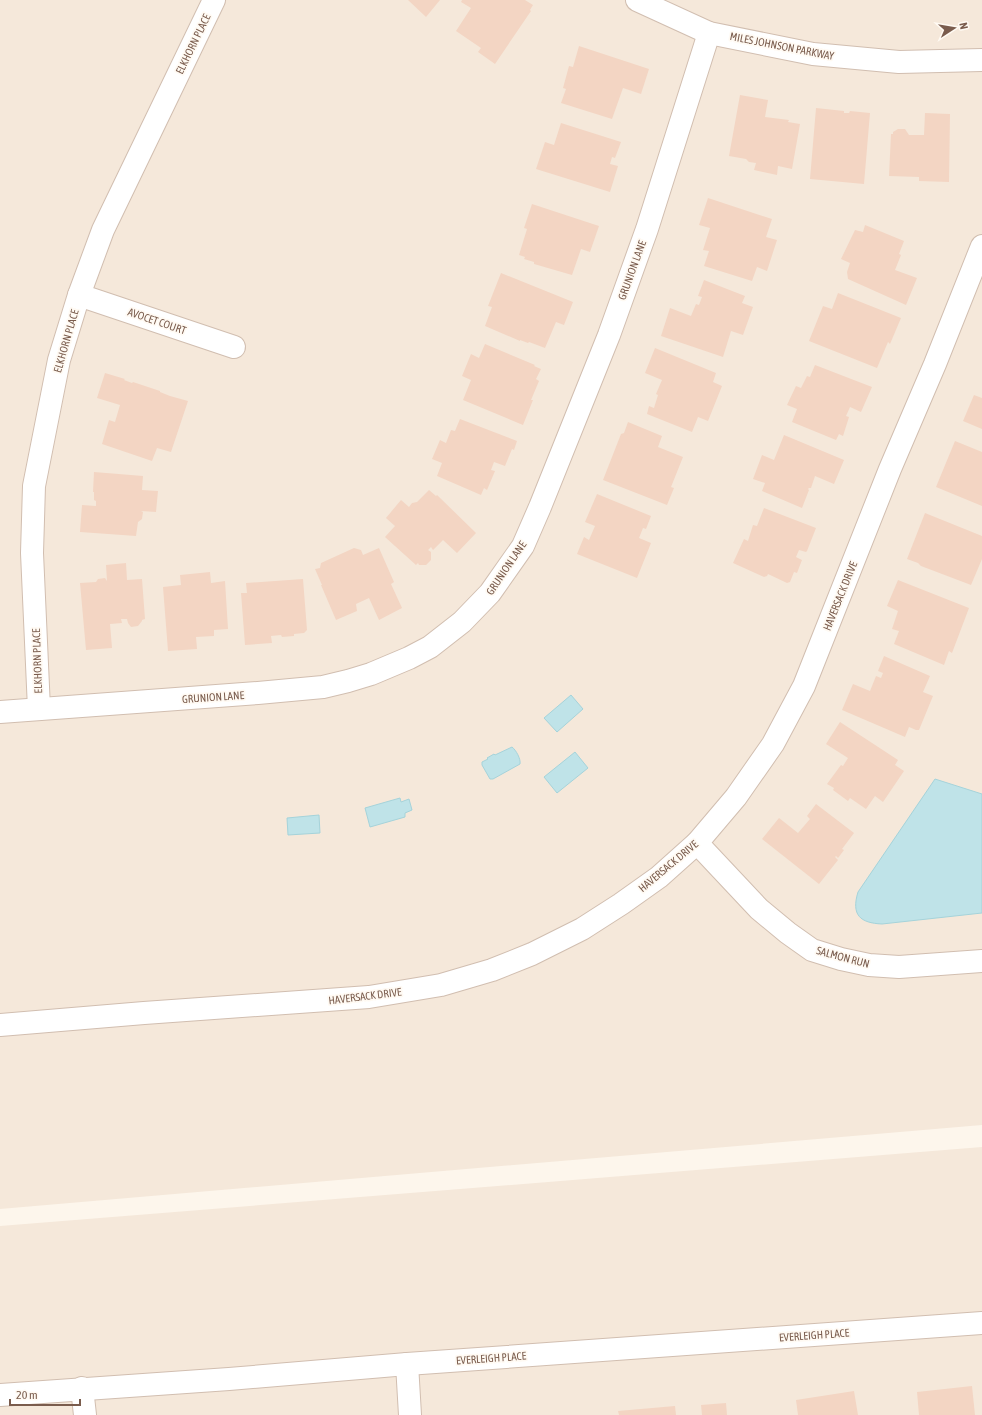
<svg xmlns="http://www.w3.org/2000/svg" width="982" height="1415" viewBox="0 0 982 1415" font-family="'Asap Condensed',sans-serif">
<style>
.residential{fill:#f5e8da}
.water{fill:#bfe3e8;stroke:#a5d3da}
.building{fill:#f3d5c3}
.lines{fill:none;stroke-linecap:round;stroke-linejoin:round}
.minor-casing{stroke:#d1beb0;stroke-width:24}
.minor{stroke:#fff;stroke-width:22}
.labels{text-anchor:middle;stroke-width:3.5;stroke-linejoin:round;paint-order:stroke}
.street-label{font-size:11px;fill:#7a5c4d;stroke:#fffaf3}
</style>
<rect width="100%" height="100%" fill="#fdf6ec"/>
<g class="residential">
<path d="M0,0H982V1125L0,1209Z"/>
<path d="M982,1147V1415H0V1226Z"/>
</g>
<g class="water">
<path d="M571,695L583,709L557,732L544,718Z"/>
<path d="M512,747C516,750 521,759 520,764L493,779H490L482,765V762L488,759L487,758L494,754L495,755Z"/>
<path d="M575,752L588,768L557,793L544,777Z"/>
<path d="M935,779L982,794V913L882,924C860,923 851,915 858,892Z"/>
<path d="M400,798L401,802L409,799L412,810L405,813V817L370,827L365,808Z"/>
<path d="M319,815L320,833L288,835L287,818Z"/>
</g>
<g class="building">
<path d="M408,0H440L426,17Z"/>
<path d="M462,0H525L533,5L530,10L531,11L495,64L478,52L481,48L456,31L471,8L461,2Z"/>
<path d="M579,46L649,69L641,94L623,88L612,119L561,103L566,89L563,88L569,66L573,67Z"/>
<path d="M740,95L768,100L765,117L789,120L788,122L800,124L792,169L778,166L777,175L754,170L756,163L749,162L746,159L729,156Z"/>
<path d="M816,108L844,111V113H849L850,111L870,113L864,184L810,179Z"/>
<path d="M925,113L950,114L949,182L919,181V177L889,176L891,134H893V132L898,129H905L909,135H924Z"/>
<path d="M561,123L621,142L615,158L612,157L610,164L618,166L610,192L536,169L545,142L554,145Z"/>
<path d="M708,198L772,219L766,237L777,240L767,271L757,267L752,281L704,266L709,251L703,250L710,228L699,225Z"/>
<path d="M532,204L599,226L590,252L581,249L572,275L534,264V262L524,259L525,257L519,255L527,229L524,228Z"/>
<path d="M865,225L904,241L899,254L901,255L895,270L917,278L906,305L848,279L847,272L850,263L841,259L855,230L863,232Z"/>
<path d="M501,273L573,302L564,325L556,322L545,348L529,342L528,343L520,340V341L485,326L492,307L488,306Z"/>
<path d="M704,280L745,296L742,303L753,307L743,335L731,331L723,357L661,336L670,308L691,316L696,304L699,305L702,297L698,296Z"/>
<path d="M838,293L901,318L890,344L888,342L877,368L809,341L823,306L832,309Z"/>
<path d="M485,344L535,365L534,366L541,369L536,379L539,381L531,400H533L523,425L463,400L471,380L462,376L471,354L479,358Z"/>
<path d="M655,348L716,373L713,382L722,386L708,421L698,417L692,432L647,414L649,406L654,408L658,395L656,394L662,380L645,373Z"/>
<path d="M815,365L872,387L861,412L850,407L846,416L849,417L843,436L839,434L836,440L792,422L797,409L787,405L796,386L801,388L807,376L810,377Z"/>
<path d="M105,373L125,379L124,380L132,383L133,382L160,391V392L170,396L188,401L171,452L157,448L152,461L102,444L109,420L115,422L120,405L97,398Z"/>
<path d="M974,395L982,398V429L963,421Z"/>
<path d="M460,419L517,441L514,450L512,449L505,466L494,462L491,470L495,471L487,490L484,488L481,495L437,476L442,463L432,459L440,440L446,443L451,430L455,431Z"/>
<path d="M628,422L662,436L658,447L683,457L671,487L674,488L667,505L603,480L621,434L624,433Z"/>
<path d="M784,435L844,460L834,484L815,476L811,488H809L808,489L809,490L802,508L762,491L765,483L753,479L762,455L774,460Z"/>
<path d="M955,441L982,452V506L936,487Z"/>
<path d="M94,472L143,476L142,490L158,491L156,512L141,511L143,512L142,519L138,522L136,536L80,532L82,505L96,506V501L94,500V492H93Z"/>
<path d="M429,490L436,496L437,495L476,533L457,553L443,540L433,550L431,547L428,550L431,552V560L426,565H419L418,563L416,565L385,537L395,526L386,518L401,500L409,507L412,503L417,502Z"/>
<path d="M597,494L651,516L646,529L643,528L639,538L651,543L637,578L577,554L584,537L589,540L595,526L585,522Z"/>
<path d="M764,508L816,528L807,551L806,552L799,550L796,557L802,560L797,573L794,572L790,582L787,583L768,574L767,576L764,577L733,563L744,539L748,541L753,525L757,526Z"/>
<path d="M925,513L982,536V559L971,585L921,566L918,563L907,559Z"/>
<path d="M354,548L361,550L363,555L379,548L394,582L391,584L402,608L379,620L369,598L356,604L357,611L336,620L321,585H322L315,569L320,568L321,563Z"/>
<path d="M126,563L127,580L142,579L145,619L142,620V621L138,626L131,627L128,623L127,619H121L122,623L110,624L112,648L86,650L80,583L96,582L98,579L105,578L107,581L106,565Z"/>
<path d="M210,572L211,583L225,581L228,629L214,630V636L196,637L197,649L168,651L163,587L181,585L180,575Z"/>
<path d="M303,579L307,630L304,633L294,634V636L282,637L281,635L271,636L272,643L245,645L241,593H247L246,583Z"/>
<path d="M898,580L969,608L952,653L949,651L944,665L894,644L899,631L892,629L898,611L887,606Z"/>
<path d="M884,656L930,676L923,692L933,696L919,730H916L909,727L905,737L842,710L853,684L870,691L876,676L881,678L883,673L878,671Z"/>
<path d="M840,722L898,760L895,765L904,771L883,802L875,796L866,809L850,798L848,801L833,790L834,788L827,784L841,765L843,766L848,758L826,744Z"/>
<path d="M816,804L854,833L842,849L844,850L838,858L836,856L835,857L838,860L819,884L762,839L779,818L798,833L810,819L807,816Z"/>
<path d="M972,1386L975,1415H919L917,1392Z"/>
<path d="M854,1391L858,1415H798L796,1400Z"/>
<path d="M726,1403L727,1415H702L701,1405Z"/>
<path d="M675,1406L676,1415H619L618,1411Z"/>
</g>
<g class="lines">
<g class="minor-casing">
<g id="minor">
<path d="M637,0L709,33L813,54L899,62L982,60"/>
<path d="M79,295L234,347"/>
<path d="M39,709L32,553L34,486L59,360L79,295L103,230L214,0"/>
<path d="M0,712L258,693L323,687L348,681L371,674L409,658L430,647L462,622L490,593L523,546L540,507L609,335L647,229L709,33"/>
<path d="M697,843L759,909L788,933L812,950L841,959L869,965L899,967L982,961"/>
<path d="M0,1025L144,1013L369,997L441,985L492,970L532,954L582,929L621,904L659,877L697,843L736,797L773,744L804,686L890,469L935,364L982,246"/>
<path d="M407,1364L410,1415"/>
<path d="M82,1388L85,1415"/>
<path d="M0,1395L229,1379L407,1364L982,1323"/>
</g>
</g>
<use href="#minor" class="minor"/>
</g>
<g class="labels">
<g class="street-label">
<text transform="translate(193 44) rotate(-64)" y="4">ELKHORN PLACE</text>
<text transform="translate(782 46) rotate(11)" y="4">MILES JOHNSON PARKWAY</text>
<text transform="translate(632 270) rotate(-70)" y="4">GRUNION LANE</text>
<text transform="translate(157 321) rotate(19)" y="4">AVOCET COURT</text>
<text transform="translate(66 341) rotate(-74)" y="4">ELKHORN PLACE</text>
<text transform="translate(506 568) rotate(-56)" y="4">GRUNION LANE</text>
<text transform="translate(840 596) rotate(-68)" y="4">HAVERSACK DRIVE</text>
<text transform="translate(37 661) rotate(-92)" y="4">ELKHORN PLACE</text>
<text transform="translate(213 697) rotate(-4)" y="4">GRUNION LANE</text>
<text transform="translate(668 866) rotate(-40)" y="4">HAVERSACK DRIVE</text>
<text transform="translate(843 957) rotate(15)" y="4">SALMON RUN</text>
<text transform="translate(365 996) rotate(-7)" y="4">HAVERSACK DRIVE</text>
<text transform="translate(814 1335) rotate(-4)" y="4">EVERLEIGH PLACE</text>
<text transform="translate(491 1358) rotate(-4)" y="4">EVERLEIGH PLACE</text>
</g>
</g>
<g transform="translate(954 28) rotate(78)" stroke="#fffaf3" stroke-width="3" paint-order="stroke">
<path d="M0-3L7 15L0 10L-7 15Z" fill="#7a5c4d"/>
<text y="-6" font-size="11" font-weight="bold" text-anchor="middle" fill="#7a5c4d">N</text>
</g>
<path d="M10 1399v6h70v-6" fill="none" stroke="#7a5c4d" stroke-width="2"/>
<text x="16" y="1399" font-size="12" fill="#7a5c4d" stroke="#fffaf3" stroke-width="3" paint-order="stroke">20 m</text>
</svg>
